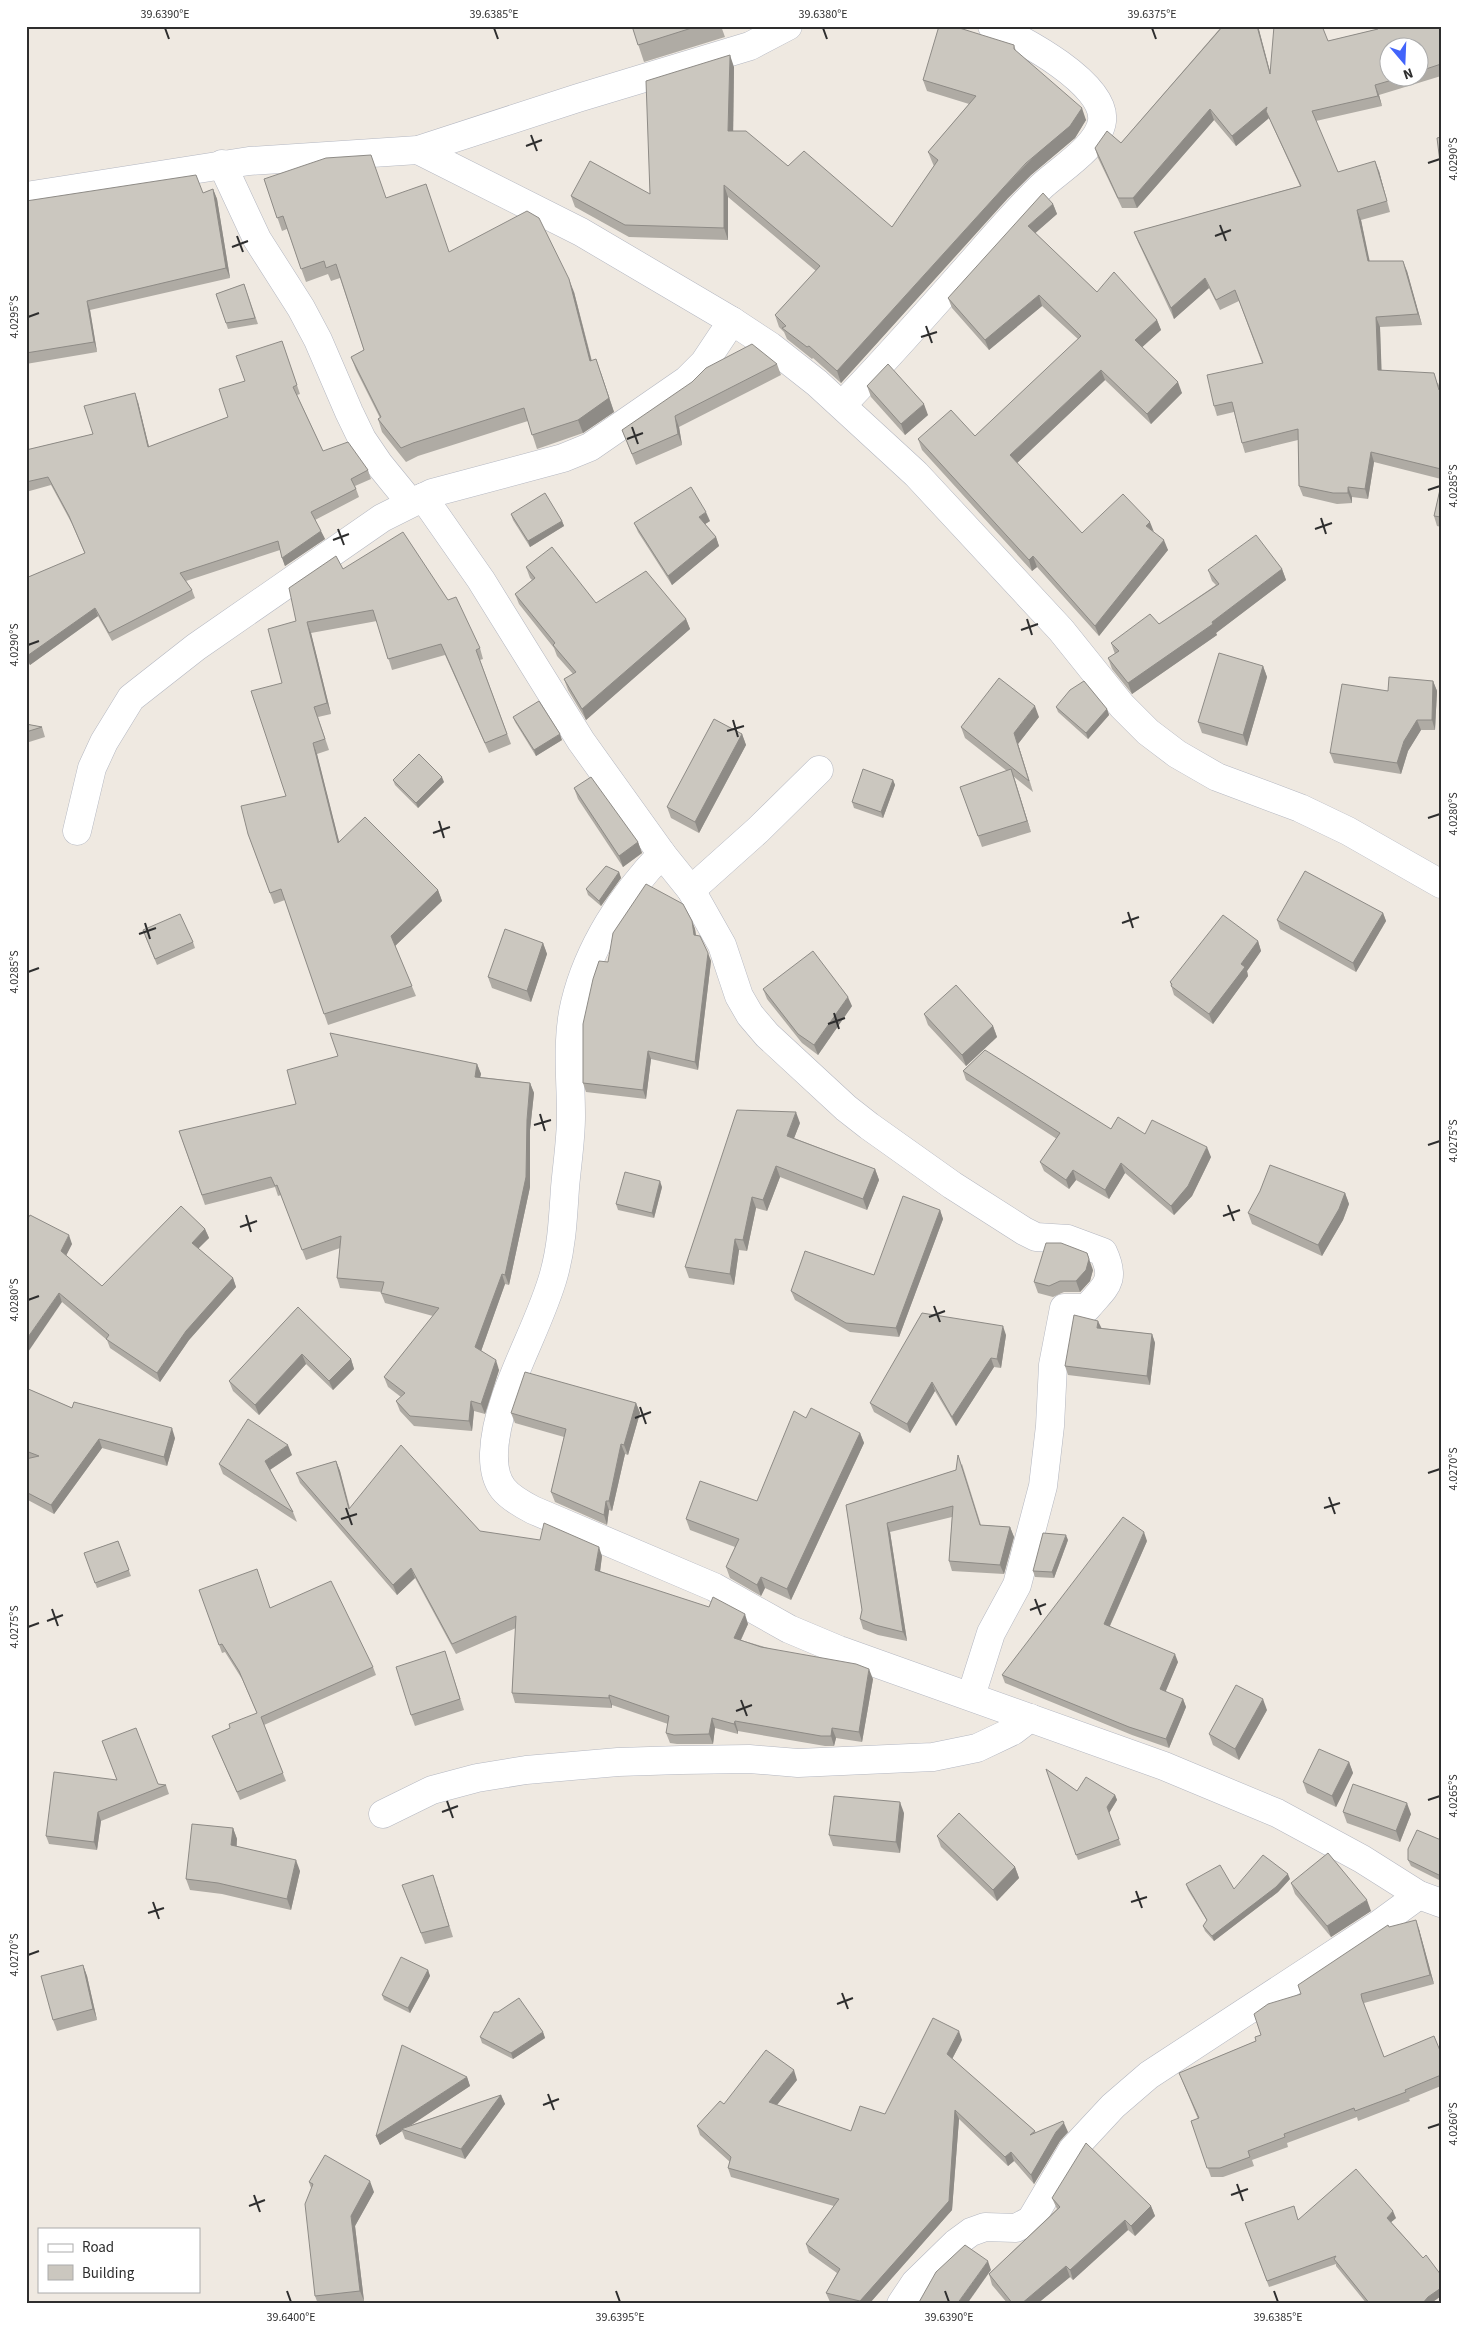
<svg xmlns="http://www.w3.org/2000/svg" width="1467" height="2330" viewBox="0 0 1467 2330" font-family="'Source Sans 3',sans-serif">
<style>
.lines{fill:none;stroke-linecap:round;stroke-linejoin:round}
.minor-casing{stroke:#b4b7c1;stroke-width:29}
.minor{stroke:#fff;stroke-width:28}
.wall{fill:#afaba4;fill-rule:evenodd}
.shaded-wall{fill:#8e8b86}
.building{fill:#cbc7bf;stroke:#8e8b86}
.ticks{fill:none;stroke:#2e2e2e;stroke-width:2}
.neatline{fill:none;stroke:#2e2e2e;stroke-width:2}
.ticks-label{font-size:12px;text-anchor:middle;fill:#2e2e2e}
</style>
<rect width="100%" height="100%" fill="#efe9e1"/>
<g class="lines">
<g class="minor-casing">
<g id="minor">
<path d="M418,150L581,232L732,321L770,346L817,383L916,474L1061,630L1122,706L1148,732L1177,754L1217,777L1300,808L1348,831L1441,884"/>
<path d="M222,164L257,239L301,308L318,340L349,412L362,439L379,464L410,502"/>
<path d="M26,196L249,161L418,150L578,98L750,46L788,26"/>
<path d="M842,405C882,364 919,322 957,279C985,248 1011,216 1041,187C1059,170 1099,146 1102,121C1107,84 1021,38 992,26"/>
<path d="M423,497L481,580L581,741L662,854C623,894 588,948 575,1003C566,1040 571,1078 571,1116C571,1140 567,1164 565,1188C563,1217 562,1245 554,1274C539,1330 496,1395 494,1453C493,1486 506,1496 533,1510L714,1587L789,1629L839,1650L1164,1766L1277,1813L1362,1859L1419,1895L1441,1903"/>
<path d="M77,831L92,768L104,742L131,698L196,647L382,518L432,493L563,458L590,447L687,380L704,363L732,321"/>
<path d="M662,854L691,890L722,945L739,996L750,1015L767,1035L846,1108L869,1126L952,1185L1024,1231L1036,1237L1068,1239L1103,1252C1117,1282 1105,1286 1087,1308H1064L1053,1365L1050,1426L1043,1486L1017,1585L991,1633L971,1696"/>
<path d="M691,890L758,830L819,770"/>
<path d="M383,1814L432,1790L477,1778L526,1770L618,1762L681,1760L749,1759L798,1763L933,1757L977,1748L1013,1731L1030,1718"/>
<path d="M901,2304L915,2283L956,2243L971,2232L985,2227L1016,2228L1031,2220L1073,2149L1113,2106L1149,2075L1378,1925L1419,1895"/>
</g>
</g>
<use href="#minor" class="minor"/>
</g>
<g class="wall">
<path d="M632,26H721L725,37L644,62Z"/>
<path d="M1222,26H1258L1270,71L1328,41L1378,29L1441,26V76L1379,95L1382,106L1316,121L1338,172L1379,171L1390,212L1361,220L1369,261L1407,271L1422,325L1380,327L1381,370L1438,383L1441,390V479L1374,462L1368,499L1352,497V503L1337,504L1303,496L1299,486L1298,440L1245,453L1242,443L1234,412L1217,416L1214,406L1262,363L1239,301L1220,310L1209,288L1174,319L1138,242L1134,232L1300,186L1269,118L1236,146L1214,120L1137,208H1122L1098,158L1095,148L1121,143ZM1420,48V78H1390Z"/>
<path d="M1014,45L1016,51L1086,120L1075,138L1031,175L1008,198L841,383L813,358L812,359L787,339L784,332L779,327L775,315L816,271L728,197V240L629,237L575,207L571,196L650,194L734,67L733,131L788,166L892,227L934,166L933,164L928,152L969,104L927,91L923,80Z"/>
<path d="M264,179L386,198L449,252L574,292L592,361L601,373L614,412L583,433L537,449L528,421L418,456L406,462L382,432L378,419L380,418L356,370L351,357L364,350L340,278L331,281L328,274L306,282L287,229L282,231Z"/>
<path d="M213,189L217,199L230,278L90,310L97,352L26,364V201L203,193Z"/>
<path d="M1053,204L1057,214L1035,233L1097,292L1157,320L1161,330L1142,347L1182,393L1151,424L1105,380L1017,463L1082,533L1154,532L1168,550L1099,636L1037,567L1032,571L922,450L918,439L975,436L1078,339L1042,306L989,350L952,308L948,298Z"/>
<path d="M244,284L258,324L228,329L216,294Z"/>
<path d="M282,341L300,394L297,395L323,451L368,470L371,479L355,486L359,497L315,520L325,539L285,566L280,550L186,581L192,590L195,598L112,641L98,616L30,665L26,659V578L85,554L72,524L51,485L26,492V450L93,434L138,402L149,447L228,417L245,381Z"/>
<path d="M777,364L781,375L679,427L682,445L636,465L622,430Z"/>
<path d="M867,386L928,415L905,435L871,397Z"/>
<path d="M1441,485V527L1437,526L1434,516Z"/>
<path d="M511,514L562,521L564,526L530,547L513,520Z"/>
<path d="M710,521L705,524L716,537L719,546L672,585L638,532L634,523Z"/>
<path d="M526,567L596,603L686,619L690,629L586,720L568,690L564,679L573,674L557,656L554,648L519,604L515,594L532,580L530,578Z"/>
<path d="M343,569L480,648L483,659L480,660L511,744L489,753L445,655L392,670L377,621L311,633L331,714L318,717L329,750L317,754L339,842L438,890L442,901L395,946L416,996L328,1025L285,900L274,904L248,834L286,796L282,683L296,621Z"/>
<path d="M1282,569L1286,580L1216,633L1217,635L1132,694L1112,669L1108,658L1115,654L1111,643L1159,624L1216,585L1212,581L1208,570Z"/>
<path d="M1263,666L1267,677L1247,746L1202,733L1198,722Z"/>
<path d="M1433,681L1437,691L1435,730H1421L1408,751L1401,774L1334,763L1330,753L1388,691Z"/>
<path d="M1056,707L1107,709L1109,715L1088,739L1058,712Z"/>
<path d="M513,717L562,740L536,756L515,722Z"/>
<path d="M1039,717L1018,744L1033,792L1013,776L1031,832L982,847L960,787L1007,771L965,738L961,727Z"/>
<path d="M26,724L42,727L45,737L26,743Z"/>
<path d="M742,734L746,745L699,833L671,818L667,807Z"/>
<path d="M393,780L444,782L418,808L395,785Z"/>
<path d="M893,780L895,785L883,818L854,808L852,802Z"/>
<path d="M574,788L638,842L642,853L623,867L578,799Z"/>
<path d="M619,872L621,878L601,906L588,895L586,889Z"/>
<path d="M1383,913L1386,921L1356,972L1280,929L1277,920Z"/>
<path d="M692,921L695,929L696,935L711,961L698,1070L651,1059L646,1099L586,1092L583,1083L608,962Z"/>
<path d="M145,936L193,942L195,948L157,965Z"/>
<path d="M1258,941L1261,951L1247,971L1248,976L1213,1024L1174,995L1170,982Z"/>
<path d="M543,943L547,954L531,1002L492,988L488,977Z"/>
<path d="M763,989L852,1006L818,1055L802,1043L767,999Z"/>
<path d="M924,1014L993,1026L997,1037L966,1066L928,1025Z"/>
<path d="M477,1064L481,1074L480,1077L530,1083L534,1093L530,1130V1187L509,1285L505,1284L481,1351L499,1370L485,1414L474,1411L472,1431L414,1426L400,1411L396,1401L401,1397L388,1387L384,1377L433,1316L385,1303L381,1293L382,1292L340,1288L337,1278L340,1248L306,1260L281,1195L278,1196L275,1187L205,1205L179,1131Z"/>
<path d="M963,1071L1111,1129L1145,1134L1211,1157L1192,1196L1174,1215L1125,1173L1109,1199L1076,1180L1069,1189L1044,1171L1040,1162L1057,1139L966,1080Z"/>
<path d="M800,1123L794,1138L875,1169L879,1180L867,1210L780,1177L767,1211L756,1208L747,1251L739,1250L734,1285L689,1278L685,1267Z"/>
<path d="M662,1187L654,1218L618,1210L616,1204Z"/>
<path d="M1345,1193L1349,1204L1343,1220L1322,1256L1252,1224L1248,1213Z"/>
<path d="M940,1210L943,1219L899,1337L850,1332L795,1300L791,1291L874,1275Z"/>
<path d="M26,1222L72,1244L66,1255L102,1286L205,1229L209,1238L198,1248L233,1278L236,1287L189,1340L160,1382L110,1348L107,1340L62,1302Z"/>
<path d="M1093,1270L1090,1281L1080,1292H1064L1053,1297L1038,1293L1034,1282Z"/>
<path d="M298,1307L351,1359L354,1369L333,1390L306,1364L259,1415L233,1391L229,1381Z"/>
<path d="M1101,1328L1152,1334L1155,1343L1150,1385L1068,1375L1065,1366Z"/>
<path d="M1006,1335L1001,1368L994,1367L956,1426L935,1391L910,1433L874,1412L870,1403Z"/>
<path d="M26,1388L72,1408L175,1438L167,1466L102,1448L54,1514L26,1499V1459H27H26Z"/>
<path d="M636,1403L640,1413L628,1455L625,1454L612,1511L609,1510L607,1525L555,1502L551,1492L564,1437L515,1423L511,1413Z"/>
<path d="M806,1418L860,1433L864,1443L791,1600L765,1588L761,1596L730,1578L726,1567L735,1547L690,1530L686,1519L757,1501Z"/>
<path d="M292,1455L270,1470L293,1512L297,1522L223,1474L219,1464Z"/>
<path d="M336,1461L340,1471L350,1508L480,1531L602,1556L600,1571L748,1624L741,1640L873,1679L862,1742L836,1738L834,1746H825L738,1731V1734L715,1728L713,1744H677L670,1743L666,1733L668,1724L612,1705V1708L515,1703L512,1693L516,1628L456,1654L415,1578L397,1595L300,1483L296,1473Z"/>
<path d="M962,1464L981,1525L1010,1527L1014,1537L1004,1574L952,1571L949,1561L952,1517L890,1532L907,1641L878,1635L863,1629L860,1619L862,1610L846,1505L956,1470Z"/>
<path d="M1068,1540L1054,1578L1035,1577L1033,1571Z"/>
<path d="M118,1541L131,1576L97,1588L84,1553Z"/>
<path d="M1147,1541L1110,1626L1178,1662L1165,1692L1183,1699L1186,1707L1169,1748L1132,1735L1005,1683L1002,1675Z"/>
<path d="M199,1590L270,1608L373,1667L376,1675L264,1725L286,1781L240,1800L212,1736L230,1728L257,1713L242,1679L225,1652L222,1653Z"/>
<path d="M445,1651L464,1710L415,1726L411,1715Z"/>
<path d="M1267,1710L1239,1760L1213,1745L1209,1734Z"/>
<path d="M1349,1762L1353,1773L1336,1807L1307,1793L1303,1782Z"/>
<path d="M1046,1769L1077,1791L1115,1795L1117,1800L1109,1813L1121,1845L1078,1860Z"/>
<path d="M158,1784L166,1785L169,1794L101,1821L97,1850L49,1844L46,1836Z"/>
<path d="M1343,1812L1411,1814L1400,1842L1347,1823Z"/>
<path d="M904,1813L900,1853L833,1846L829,1835Z"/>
<path d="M233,1828L237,1839V1846L300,1871L291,1910L222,1894L190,1890L186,1879Z"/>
<path d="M937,1836L1015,1867L1019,1878L997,1901L941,1847Z"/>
<path d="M1441,1840V1881L1411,1866L1408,1860Z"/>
<path d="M1290,1879L1278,1892L1214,1941L1205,1931L1203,1926L1207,1921L1188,1890L1186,1884L1234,1889Z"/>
<path d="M1291,1883L1371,1911L1331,1937L1295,1894Z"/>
<path d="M402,1885L437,1886L453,1937L425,1944Z"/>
<path d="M1389,1927L1419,1929L1434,1984L1364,2003L1365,2008L1384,2057L1441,2053V2086L1409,2099L1410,2101L1358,2121L1357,2117L1287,2143L1288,2147L1252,2160L1254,2166L1223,2177H1211L1191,2121L1198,2119L1179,2073L1256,2041L1261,2035L1301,1994Z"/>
<path d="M83,1965L87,1976L97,2020L57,2031L53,2020Z"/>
<path d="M428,1970L430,1976L410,2013L384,2000L382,1995Z"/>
<path d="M543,2032L545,2038L513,2059L482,2043L480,2037Z"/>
<path d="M962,2040L952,2059L1035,2131L1036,2133L1068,2132L1060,2141L1034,2184L1014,2161L1008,2166L959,2119L952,2210L869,2304H836L830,2302L826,2293L837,2273L809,2253L806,2244L834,2206L731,2177L728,2168L730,2162L700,2135L697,2126L724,2104L797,2080L777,2105L851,2131L885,2114Z"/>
<path d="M467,2077L470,2086L409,2126L501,2095L505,2104L465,2159L405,2139L402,2131L380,2145L376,2136Z"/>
<path d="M309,2182L374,2192L355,2226L364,2301L342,2304H318L315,2296L311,2188Z"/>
<path d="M1052,2198L1151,2206L1155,2216L1135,2236L1128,2230L1073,2280L1070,2277L1037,2304H1008L992,2285L989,2274L1057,2209Z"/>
<path d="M1396,2218L1391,2222L1423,2258L1441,2275V2296L1430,2304H1367L1336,2266V2264L1269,2287L1245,2223L1298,2220Z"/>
</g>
<g class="shaded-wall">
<path d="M1257,26H1258L1273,84L1270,74Z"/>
<path d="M730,55L734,67L733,143L728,131Z"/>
<path d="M1375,85L1379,95L1382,106L1378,96Z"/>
<path d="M1267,107L1266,111L1269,118L1236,146L1232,136Z"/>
<path d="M1082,108L1086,120L1075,138L1031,175L1008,198L841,383L837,371L1004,187Z"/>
<path d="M1210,109L1214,120L1137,208L1133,198Z"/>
<path d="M1375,161L1379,171L1390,212L1387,201Z"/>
<path d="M724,185L728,197V240L724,228Z"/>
<path d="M213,189L217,199L230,278L226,268Z"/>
<path d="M1053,204L1057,214L1032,236L1028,226Z"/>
<path d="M1357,210L1361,220L1372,272L1368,261Z"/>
<path d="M1403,261L1407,271L1422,325L1418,314Z"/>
<path d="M1205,278L1209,288L1174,319L1171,308Z"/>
<path d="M569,279L574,292L595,375L590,361Z"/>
<path d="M1039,295L1042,306L989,350L985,340Z"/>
<path d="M87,301L90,310L97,352L94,342Z"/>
<path d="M1376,317L1380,327L1382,381L1378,370Z"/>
<path d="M1157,320L1161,330L1138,351L1135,340Z"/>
<path d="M596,359L614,412L583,433L578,420Z"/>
<path d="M1101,370L1105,380L1014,466L1010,455Z"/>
<path d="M1178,382L1182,393L1151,424L1147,414Z"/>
<path d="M135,393L138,402L151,455L148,447Z"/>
<path d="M924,404L928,415L905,435L901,424Z"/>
<path d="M675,416L679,427L682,445L678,434Z"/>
<path d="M1371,452L1374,462L1368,499L1365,489Z"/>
<path d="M1348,487L1352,497V503L1348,493Z"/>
<path d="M706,512L710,521L702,526L699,517Z"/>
<path d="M562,521L564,526L530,547L528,541Z"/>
<path d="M1150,522L1154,532L1146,526Z"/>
<path d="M321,531L325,539L285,566L282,558Z"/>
<path d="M716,537L719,546L672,585L668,576Z"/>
<path d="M1164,540L1168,550L1099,636L1095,626Z"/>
<path d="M1033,556L1037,567L1032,571L1029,560Z"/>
<path d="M1282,569L1286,580L1216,633L1217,635L1132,694L1128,683L1212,622Z"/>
<path d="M95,608L98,616L30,665L27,656Z"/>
<path d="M686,619L690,629L586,720L582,709Z"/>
<path d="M307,622L311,633L331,714L327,703Z"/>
<path d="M1263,666L1267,677L1247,746L1243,735Z"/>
<path d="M1433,681L1437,691L1435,730L1432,720Z"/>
<path d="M1035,706L1039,717L1018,744L1033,792L1014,733Z"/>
<path d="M1107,709L1109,715L1088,739L1086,733Z"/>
<path d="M1417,720L1421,730L1408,751L1401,774L1397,763L1404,741Z"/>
<path d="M560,734L562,740L536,756L534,750Z"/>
<path d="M742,734L746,745L699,833L695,822Z"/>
<path d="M313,743L317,754L342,853L338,843Z"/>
<path d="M1011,769L1015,780L1031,832L1027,821Z"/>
<path d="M442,777L444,782L418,808L416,803Z"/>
<path d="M893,780L895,785L883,818L881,812Z"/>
<path d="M638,842L642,853L623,867L619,856Z"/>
<path d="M619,872L621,878L601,906L599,901Z"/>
<path d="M438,890L442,901L395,946L391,936Z"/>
<path d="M1383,913L1386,921L1356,972L1353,963Z"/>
<path d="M692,921L695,929L697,943L694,935Z"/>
<path d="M1258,941L1261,951L1247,971L1248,976L1213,1024L1209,1014L1241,964Z"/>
<path d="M543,943L547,954L531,1002L527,991Z"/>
<path d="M708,953L711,961L698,1070L695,1062Z"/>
<path d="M848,997L852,1006L818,1055L814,1045Z"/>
<path d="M993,1026L997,1037L966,1066L962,1055Z"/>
<path d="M648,1051L651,1059L646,1099L643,1090Z"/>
<path d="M477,1064L481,1074L478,1087L475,1077Z"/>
<path d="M530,1083L534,1093L530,1130V1187L509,1285L505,1275L527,1120Z"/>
<path d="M796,1112L800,1123L791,1146L787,1136Z"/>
<path d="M1207,1147L1211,1157L1192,1196L1174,1215L1171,1206Z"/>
<path d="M1121,1163L1125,1173L1109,1199L1105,1190Z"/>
<path d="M776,1166L780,1177L767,1211L763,1200Z"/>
<path d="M875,1169L879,1180L867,1210L863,1199Z"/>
<path d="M1073,1170L1076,1180L1069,1189L1066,1180Z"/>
<path d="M660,1181L662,1187L654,1218L652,1213Z"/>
<path d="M1345,1193L1349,1204L1343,1220L1322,1256L1318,1245Z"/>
<path d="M752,1197L756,1208L747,1251L743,1240Z"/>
<path d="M940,1210L943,1219L899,1337L896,1328Z"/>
<path d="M205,1229L209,1238L195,1252L192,1243Z"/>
<path d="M69,1235L72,1244L64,1260L61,1251Z"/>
<path d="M735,1239L739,1250L734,1285L730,1274Z"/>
<path d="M1087,1253L1093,1270L1090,1281L1080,1292L1076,1281Z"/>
<path d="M502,1274L505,1284L479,1357L475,1347Z"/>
<path d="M233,1278L236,1287L189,1340L160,1382L157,1373L186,1331Z"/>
<path d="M59,1293L62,1302L26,1355V1340Z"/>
<path d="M1098,1321L1102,1329L1097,1328Z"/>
<path d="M1003,1326L1006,1335L1001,1368L997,1359Z"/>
<path d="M1152,1334L1155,1343L1150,1385L1147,1376Z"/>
<path d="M302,1354L306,1364L259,1415L255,1405Z"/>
<path d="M991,1358L994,1367L956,1426L952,1417Z"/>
<path d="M351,1359L354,1369L333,1390L329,1381Z"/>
<path d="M496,1360L499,1370L485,1414L481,1404Z"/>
<path d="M932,1382L935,1391L910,1433L907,1424Z"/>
<path d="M471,1401L474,1411L472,1431L469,1421Z"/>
<path d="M636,1403L640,1413L628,1455L624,1445Z"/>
<path d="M172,1428L175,1438L167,1466L164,1457Z"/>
<path d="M860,1433L864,1443L791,1600L787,1589Z"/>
<path d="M99,1439L102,1448L54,1514L51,1505Z"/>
<path d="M621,1444L625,1454L612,1511L609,1501Z"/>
<path d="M288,1445L292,1455L268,1471L265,1461Z"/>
<path d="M336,1461L340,1471L352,1519L349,1509Z"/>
<path d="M606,1501L609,1510L607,1525L604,1515Z"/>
<path d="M887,1523L890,1532L907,1641L903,1632Z"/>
<path d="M1010,1527L1014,1537L1004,1574L1000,1565Z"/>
<path d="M1144,1532L1147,1541L1107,1632L1104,1624Z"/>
<path d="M1066,1535L1068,1540L1054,1578L1052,1572Z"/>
<path d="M599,1547L602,1556L599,1580L595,1570Z"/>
<path d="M411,1568L415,1578L397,1595L393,1585Z"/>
<path d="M761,1577L765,1588L761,1596L757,1585Z"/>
<path d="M745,1614L748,1624L737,1648L734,1638Z"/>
<path d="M1175,1654L1178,1662L1163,1698L1160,1689Z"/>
<path d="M869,1669L873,1679L862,1742L859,1732Z"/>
<path d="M609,1695L612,1705V1708L609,1698Z"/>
<path d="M1183,1699L1186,1707L1169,1748L1166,1739Z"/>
<path d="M1263,1699L1267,1710L1239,1760L1235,1749Z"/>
<path d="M712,1718L715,1728L713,1744L709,1734Z"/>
<path d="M735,1721L738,1731V1734L734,1724Z"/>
<path d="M832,1728L836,1738L834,1746L831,1736Z"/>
<path d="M1349,1762L1353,1773L1336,1807L1332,1796Z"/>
<path d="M1115,1795L1117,1800L1109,1813L1107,1807Z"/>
<path d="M900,1802L904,1813L900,1853L896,1842Z"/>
<path d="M1407,1803L1411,1814L1400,1842L1396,1831Z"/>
<path d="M98,1812L101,1821L97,1850L94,1842Z"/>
<path d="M233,1828L237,1839L235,1856L231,1845Z"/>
<path d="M296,1860L300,1871L291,1910L287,1899Z"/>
<path d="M1015,1867L1019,1878L997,1901L993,1890Z"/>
<path d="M1288,1874L1290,1879L1278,1892L1214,1941L1212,1936Z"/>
<path d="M1367,1900L1371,1911L1331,1937L1327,1926Z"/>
<path d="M1416,1920L1419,1929L1434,1984L1430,1975Z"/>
<path d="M83,1965L87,1976L97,2020L93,2009Z"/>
<path d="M428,1970L430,1976L410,2013L408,2008Z"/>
<path d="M959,2031L962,2040L950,2063L947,2054Z"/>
<path d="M543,2032L545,2038L513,2059L511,2053Z"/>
<path d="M794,2070L797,2080L772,2111L769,2102Z"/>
<path d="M467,2077L470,2086L404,2130L401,2129L402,2131L380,2145L376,2136Z"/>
<path d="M501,2095L505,2104L465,2159L461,2149Z"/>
<path d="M955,2110L959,2119L952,2210L869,2304H861L860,2301Z"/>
<path d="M1064,2123L1068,2132L1060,2141L1034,2184L1031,2175L1056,2132Z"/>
<path d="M1011,2152L1014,2161L1008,2166L1005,2157Z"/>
<path d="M370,2181L374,2192L355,2226L364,2301L360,2291L351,2216Z"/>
<path d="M1151,2206L1155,2216L1135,2236L1131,2226Z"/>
<path d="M1393,2211L1396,2218L1389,2224L1387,2218Z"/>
<path d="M1125,2220L1128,2230L1073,2280L1070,2270Z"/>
<path d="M988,2261L991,2270L967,2304H957Z"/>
<path d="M1066,2266L1070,2277L1037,2304H1021Z"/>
<path d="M1441,2288V2296L1430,2304H1422L1428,2297Z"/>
</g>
<g class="building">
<path d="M632,26H698L638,45Z"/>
<path d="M939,26H953L1014,45V49L1082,108L1070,126L1026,163L1004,187L837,371L809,346L807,347L782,328L786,326L775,315L820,266L724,185V228L625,225L571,196L590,161L650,194L646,81L730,55L728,131H746L788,166L804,151L892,227L938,160L928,152L976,96L923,80Z"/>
<path d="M1223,26H1257L1270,74L1274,26H1322L1328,41L1378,29V26H1441V64L1420,71V48H1390V78H1399L1375,85L1378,96L1312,111L1338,172L1375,161L1387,201L1357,210L1368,261H1403L1418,314L1376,317L1378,370L1434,373L1439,390H1441V469L1371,452L1365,489L1348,487V493H1333L1299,486L1298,429L1242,443L1232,402L1214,406L1207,375L1263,363L1235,290L1216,300L1205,278L1171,308L1134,232L1301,186L1266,111L1267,107L1232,136L1210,109L1133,198H1118L1095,148L1107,131L1121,143Z"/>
<path d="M1441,137V170L1437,138Z"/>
<path d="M371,155L386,198L426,184L449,252L527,211L539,218L569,279L590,361L596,359L609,398L578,420L532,435L524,408L413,443L401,448L378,419L381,417L351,357L364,350L336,264L326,268L324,261L301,269L283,216L277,218L264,179L326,158Z"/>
<path d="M196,175L203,193L213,189L226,268L87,301L94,342L26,353V201Z"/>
<path d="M1043,193L1053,204L1028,226L1097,292L1114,272L1157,320L1135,340L1178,382L1147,414L1101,370L1010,455L1082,533L1123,494L1150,522L1146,526L1164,540L1095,626L1033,556L1029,560L918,439L951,410L975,436L1081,336L1039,295L985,340L948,298Z"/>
<path d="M244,284L255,318L226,323L216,294Z"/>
<path d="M282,341L297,385L293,387L323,451L348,442L368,470L351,479L356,489L311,512L321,531L282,558L278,541L180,573L192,590L109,633L95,608L27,656L26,655V578L85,553L69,516L48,477L26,482V450L93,434L84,406L135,393L148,447L228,417L219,389L245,381L236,356Z"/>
<path d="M752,344L777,364L675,416L678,434L632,454L622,430L692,382L706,368Z"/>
<path d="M888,364L924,404L901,424L867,386Z"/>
<path d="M1441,485V517L1434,516Z"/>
<path d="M691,487L706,512L699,517L716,537L668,576L634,523Z"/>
<path d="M545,493L562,521L528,541L511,514Z"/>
<path d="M403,532L448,600L456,597L480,648L476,650L507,734L485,743L441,644L388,659L373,610L307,622L327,703L314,707L325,739L313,743L338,843L365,817L438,890L391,936L412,986L324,1014L281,889L270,893L248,834L241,806L286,796L251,691L282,683L268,629L296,621L289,588L336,556L343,569Z"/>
<path d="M1256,535L1282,569L1212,622L1213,624L1128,683L1108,658L1119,651L1111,643L1150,614L1159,624L1219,584L1208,570Z"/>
<path d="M552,547L596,603L646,571L686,619L582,709L564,679L576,672L553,645L555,643L515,594L535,578L526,567Z"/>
<path d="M1219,653L1263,666L1243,735L1198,722Z"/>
<path d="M1389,677L1433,681L1432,720H1417L1404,741L1397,763L1330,753L1342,684L1388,691Z"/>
<path d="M999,678L1035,706L1014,733L1029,781L961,727Z"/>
<path d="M1084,681L1107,709L1086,733L1056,707L1070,690Z"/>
<path d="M539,701L560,734L534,750L513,717Z"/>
<path d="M714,719L742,734L695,822L667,807Z"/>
<path d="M26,724L42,727L26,732Z"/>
<path d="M419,754L442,777L416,803L393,780Z"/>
<path d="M863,769L893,780L881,812L852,802Z"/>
<path d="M1011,769L1027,821L978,836L960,787Z"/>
<path d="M591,777L638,842L619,856L574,788Z"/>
<path d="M606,866L619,872L599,901L586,889Z"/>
<path d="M1305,871L1383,913L1353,963L1277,920Z"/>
<path d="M646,884L683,904L692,921L694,935L700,936L708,953L695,1062L648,1051L643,1090L583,1083V1024L593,979L599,961L608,962L613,933Z"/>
<path d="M180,914L193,942L155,959L143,930Z"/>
<path d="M1223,915L1258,941L1241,964L1245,967L1209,1014L1171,986L1172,984L1170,982Z"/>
<path d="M505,929L543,943L527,991L488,977Z"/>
<path d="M813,951L848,997L814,1045L798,1034L763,989Z"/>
<path d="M956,985L993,1026L962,1055L924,1014Z"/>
<path d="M330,1033L477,1064L475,1077L530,1083L527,1120L526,1177L505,1275L502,1274L475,1347L496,1360L481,1404L471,1401L469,1421L410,1416L396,1401L405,1393L384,1377L439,1308L381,1293L384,1282L337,1278L341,1236L302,1250L277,1185L275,1186L271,1177L202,1195L179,1131L296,1104L287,1070L338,1056Z"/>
<path d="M985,1050L1111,1129L1118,1117L1145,1134L1152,1120L1207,1147L1188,1186L1171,1206L1121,1163L1105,1190L1073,1170L1066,1180L1040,1162L1060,1133L963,1071Z"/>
<path d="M737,1110L796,1112L787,1136L875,1169L863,1199L776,1166L763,1200L752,1197L743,1240L735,1239L730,1274L685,1267Z"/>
<path d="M1270,1165L1345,1193L1339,1209L1318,1245L1248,1213L1260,1191Z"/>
<path d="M625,1172L660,1181L652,1213L616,1204Z"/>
<path d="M903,1196L940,1210L896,1328L846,1323L791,1291L805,1251L874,1275Z"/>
<path d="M181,1206L205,1229L192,1243L233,1278L186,1331L157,1373L106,1339L109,1335L59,1293L26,1340V1222L30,1215L69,1235L61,1251L102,1286Z"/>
<path d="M1046,1243H1061L1087,1253L1089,1259L1086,1270L1076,1281H1060L1049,1286L1034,1282Z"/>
<path d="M298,1307L351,1359L329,1381L302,1354L255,1405L229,1381Z"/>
<path d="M922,1313L1003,1326L997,1359L991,1358L952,1417L932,1382L907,1424L870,1403Z"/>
<path d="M1074,1315L1098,1321L1097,1328L1152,1334L1147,1376L1065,1366Z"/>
<path d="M525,1372L636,1403L624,1445L621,1444L609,1501H606L604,1515L551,1492L566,1429L511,1413Z"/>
<path d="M26,1388L72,1408L74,1402L172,1428L164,1457L99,1439L51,1505L26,1492V1459L39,1456L26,1451Z"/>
<path d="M811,1408L860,1433L787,1589L761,1577L757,1585L726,1567L739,1539L686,1519L700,1481L757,1501L794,1411L806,1418Z"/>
<path d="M248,1419L288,1445L265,1461L293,1512L219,1464Z"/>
<path d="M401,1445L480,1531L540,1540L544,1523L599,1547L595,1570L709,1607L713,1597L745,1614L734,1638L761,1647L856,1664L869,1669L859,1732L832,1728L831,1736H821L735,1721L734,1724L712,1718L709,1734L674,1735L666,1733L669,1716L609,1695V1698L512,1693L516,1616L452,1644L411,1568L393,1585L296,1473L336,1461L349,1509Z"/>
<path d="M958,1455L980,1525L1010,1527L1000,1565L949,1561L953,1506L887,1523L903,1632L875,1625L860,1619L862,1610L846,1505L956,1470Z"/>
<path d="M1123,1517L1144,1532L1104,1624L1175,1654L1160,1689L1183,1699L1166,1739L1129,1727L1002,1675Z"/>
<path d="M1043,1533L1066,1535L1052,1572L1033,1571Z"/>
<path d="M118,1541L129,1570L95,1583L84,1553Z"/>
<path d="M257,1569L270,1608L331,1581L373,1667L261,1717L283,1773L237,1792L212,1736L230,1728L229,1724L257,1713L239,1671L222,1644L219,1645L199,1590Z"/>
<path d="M445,1651L460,1699L411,1715L396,1667Z"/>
<path d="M1236,1685L1263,1699L1235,1749L1209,1734Z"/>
<path d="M136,1728L158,1784L166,1785L98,1812L94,1842L46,1836L54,1772L117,1780L102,1741Z"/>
<path d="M1319,1749L1349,1762L1332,1796L1303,1782Z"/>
<path d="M1046,1769L1077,1791L1086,1777L1115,1795L1107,1807L1119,1839L1076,1855Z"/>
<path d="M1353,1784L1407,1803L1396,1831L1343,1812Z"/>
<path d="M834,1796L900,1802L896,1842L829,1835Z"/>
<path d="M959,1813L1015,1867L993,1890L937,1836Z"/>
<path d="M192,1824L233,1828L231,1845L296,1860L287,1899L218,1883L186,1879Z"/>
<path d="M1417,1830L1441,1840V1876L1408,1860V1849Z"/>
<path d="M1328,1853L1367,1900L1327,1926L1291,1883Z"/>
<path d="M1263,1855L1288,1874L1276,1887L1212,1936L1203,1926L1207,1920L1186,1884L1220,1865L1234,1889Z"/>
<path d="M433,1875L449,1926L421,1933L402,1885Z"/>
<path d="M1416,1920L1430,1975L1361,1994L1362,1999L1384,2057L1434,2036L1441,2053V2075L1405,2090L1406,2092L1355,2111L1354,2108L1284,2134L1285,2137L1248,2151L1250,2157L1220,2168H1207L1191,2121L1199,2118L1179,2073L1256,2041L1255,2037L1261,2035L1254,2014L1268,2004L1301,1994L1298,1985L1388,1925L1389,1927Z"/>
<path d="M401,1957L428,1970L408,2008L382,1995Z"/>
<path d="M83,1965L93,2009L53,2020L41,1976Z"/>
<path d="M519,1998L543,2032L511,2053L480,2037L494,2012H498Z"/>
<path d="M933,2018L959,2031L947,2054L1035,2131L1030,2135L1063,2121L1064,2123L1056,2132L1031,2175L1011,2152L1005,2157L955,2110L949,2201L860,2301L826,2293L840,2269L806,2244L839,2199L728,2168L731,2157L697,2126L720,2101L724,2104L766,2050L794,2070L769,2102L851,2131L860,2106L885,2114Z"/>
<path d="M402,2045L467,2077L376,2136Z"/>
<path d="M501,2095L461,2149L401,2129Z"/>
<path d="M1086,2143L1151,2206L1131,2226L1125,2220L1070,2270L1066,2266L1021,2304H1013L989,2274L1060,2207L1052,2198Z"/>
<path d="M325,2155L370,2181L351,2216L360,2291L315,2296L305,2204L313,2184L309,2182Z"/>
<path d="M1356,2169L1393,2211L1387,2218L1423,2258L1426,2255L1441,2275V2288L1428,2297L1422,2304H1370L1334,2259L1336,2256L1267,2281L1245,2223L1294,2206L1298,2220Z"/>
<path d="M965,2245L988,2261L957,2304H918L936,2272Z"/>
</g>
<path class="ticks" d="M165,28L169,39M494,28L498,39M823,28L827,39M1152,28L1156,39M531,135L537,151M526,146L542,140M1428,163L1440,159M1220,225L1226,241M237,236L243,252M1215,236L1231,230M232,247L248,241M28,317L39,313M926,326L932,343M921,337L937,332M632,427L638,444M627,439L643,433M1428,490L1440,486M1321,518L1326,534M338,529L344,545M1315,529L1332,523M333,540L349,534M1027,619L1032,635M1021,630L1038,624M28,645L39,641M733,720L738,737M727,731L744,726M1428,818L1440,814M439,821L444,838M433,833L450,827M1128,912L1133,928M145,923L150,939M1122,923L1139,917M139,934L156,928M28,972L39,968M834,1013L839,1029M828,1024L845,1018M540,1114L545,1131M534,1125L551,1120M1428,1145L1440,1141M1228,1205L1234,1221M246,1215L251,1232M1223,1216L1240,1210M240,1227L257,1221M28,1300L39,1296M934,1306L940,1322M929,1317L945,1311M640,1407L646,1424M635,1418L651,1412M1428,1473L1440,1469M1329,1497L1335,1514M346,1508L352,1525M1324,1508L1340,1503M341,1519L357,1514M1035,1599L1041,1615M52,1609L58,1626M1030,1610L1046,1604M47,1621L63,1615M28,1627L39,1623M741,1700L747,1716M736,1711L752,1705M1428,1800L1440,1796M447,1801L453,1818M442,1812L458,1806M1136,1891L1142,1908M153,1902L159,1919M1131,1902L1147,1897M148,1913L164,1908M28,1955L39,1951M842,1993L848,2009M837,2004L853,1998M548,2094L554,2110M543,2105L559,2099M1428,2128L1440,2124M1237,2184L1243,2201M254,2195L260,2212M1231,2195L1248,2189M249,2206L265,2200M287,2291L291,2302M616,2291L620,2302M945,2291L949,2302M1274,2291L1278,2302"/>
<rect width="1467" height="2330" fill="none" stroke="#ffffff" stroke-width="55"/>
<rect x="38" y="2228" width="162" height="65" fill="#ffffff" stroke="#ababab"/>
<rect x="48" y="2244" width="25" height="8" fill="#ffffff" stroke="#ababab"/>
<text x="82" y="2252" font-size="15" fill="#2e2e2e">Road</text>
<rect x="48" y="2265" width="25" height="15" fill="#cbc7bf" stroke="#ababab"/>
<text x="82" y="2278" font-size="15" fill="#2e2e2e">Building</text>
<g transform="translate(1404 62) rotate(161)"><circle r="24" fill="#ffffff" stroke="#ababab"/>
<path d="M0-4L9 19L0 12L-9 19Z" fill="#4264fb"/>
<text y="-8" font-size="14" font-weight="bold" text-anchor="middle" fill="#2e2e2e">N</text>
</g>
<rect x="28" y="28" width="1412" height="2274" class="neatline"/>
<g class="ticks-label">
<text x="165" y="18">39.6390°E</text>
<text x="494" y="18">39.6385°E</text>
<text x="823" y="18">39.6380°E</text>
<text x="1152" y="18">39.6375°E</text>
<text transform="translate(1453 159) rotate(-90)" y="4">4.0290°S</text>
<text transform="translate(14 317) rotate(-90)" y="4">4.0295°S</text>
<text transform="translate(1453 486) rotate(-90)" y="4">4.0285°S</text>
<text transform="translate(14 645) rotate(-90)" y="4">4.0290°S</text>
<text transform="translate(1453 814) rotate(-90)" y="4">4.0280°S</text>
<text transform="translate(14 972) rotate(-90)" y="4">4.0285°S</text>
<text transform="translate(1453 1141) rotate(-90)" y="4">4.0275°S</text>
<text transform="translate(14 1300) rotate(-90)" y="4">4.0280°S</text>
<text transform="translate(1453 1469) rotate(-90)" y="4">4.0270°S</text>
<text transform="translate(14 1627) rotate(-90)" y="4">4.0275°S</text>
<text transform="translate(1453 1796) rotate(-90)" y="4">4.0265°S</text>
<text transform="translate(14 1955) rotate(-90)" y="4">4.0270°S</text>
<text transform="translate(1453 2124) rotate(-90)" y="4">4.0260°S</text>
<text x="291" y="2321">39.6400°E</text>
<text x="620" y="2321">39.6395°E</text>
<text x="949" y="2321">39.6390°E</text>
<text x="1278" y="2321">39.6385°E</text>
</g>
</svg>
